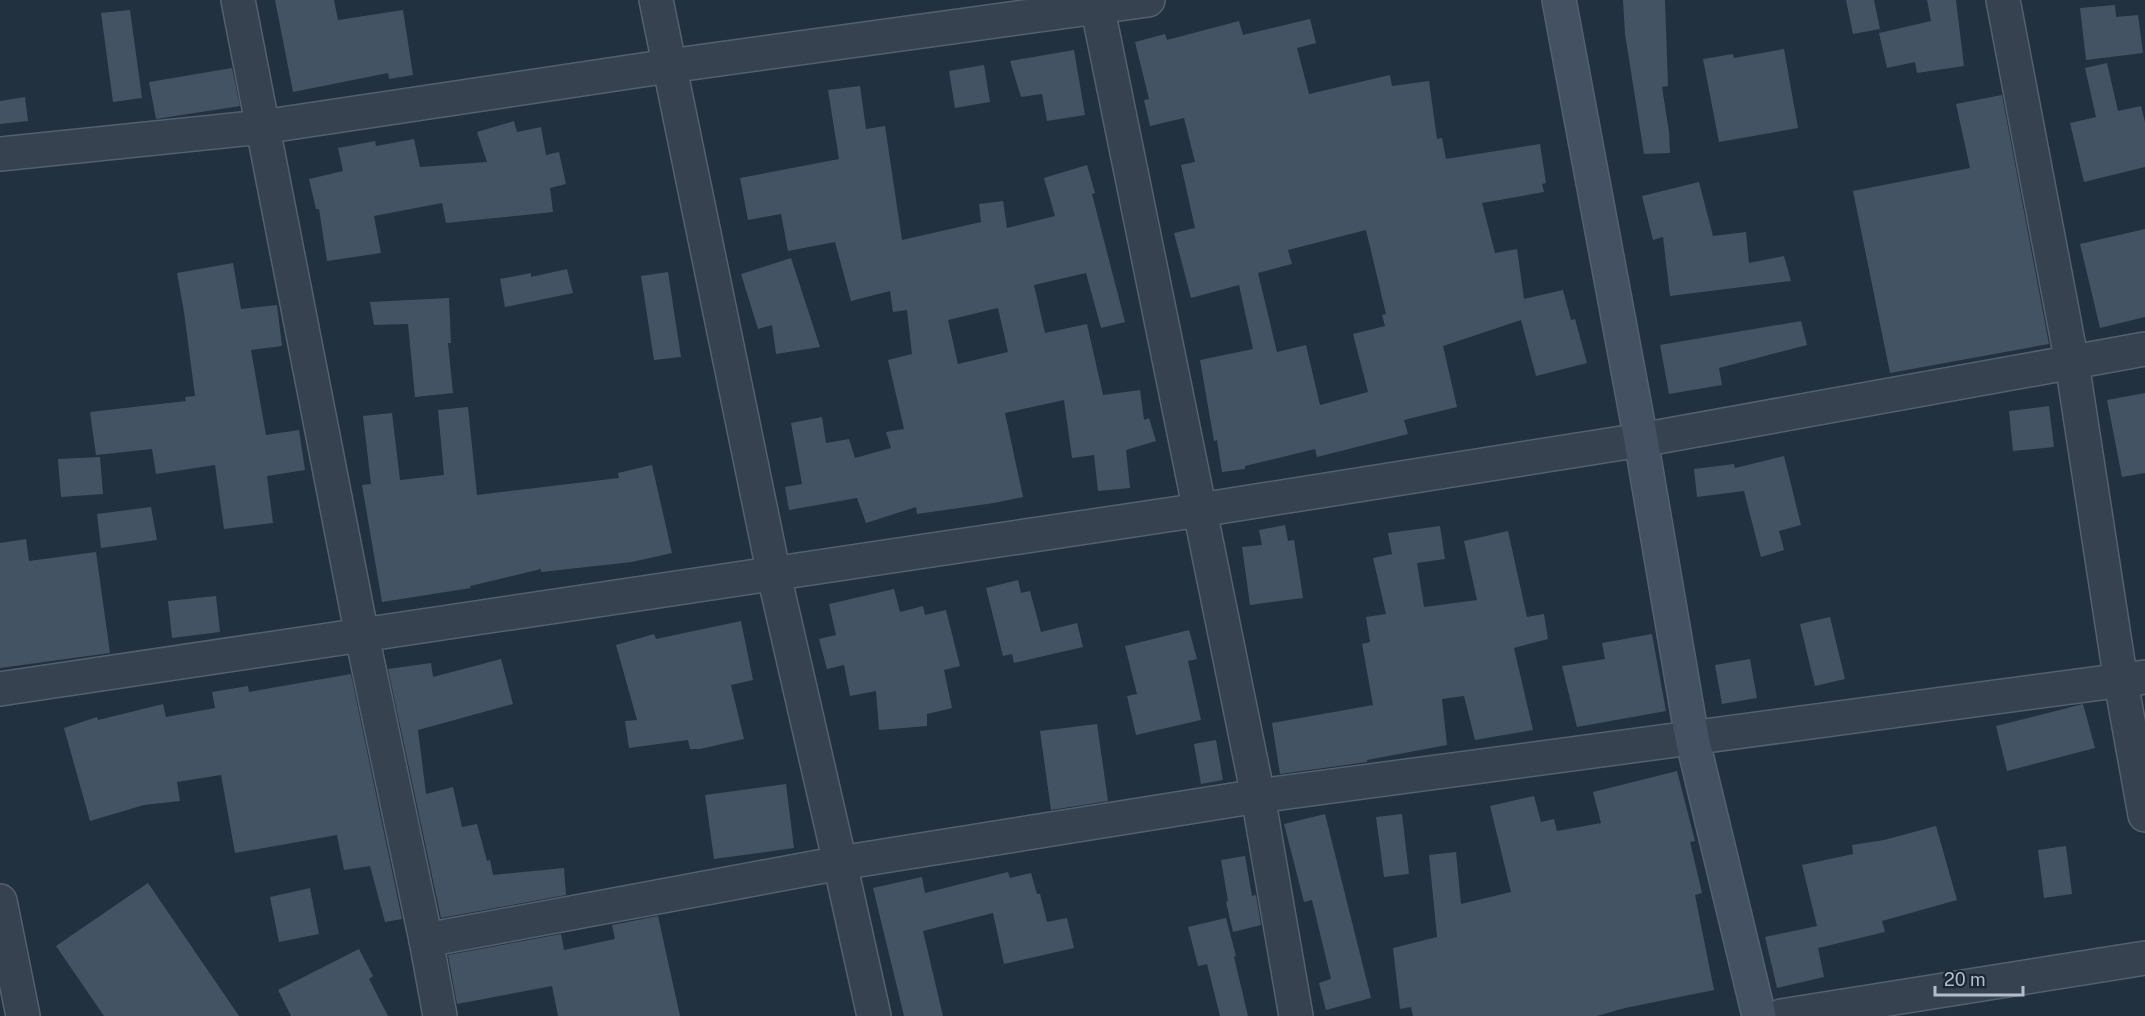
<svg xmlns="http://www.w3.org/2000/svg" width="2145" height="1016" viewBox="0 0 2145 1016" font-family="'Public Sans',sans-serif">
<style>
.building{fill:#435364;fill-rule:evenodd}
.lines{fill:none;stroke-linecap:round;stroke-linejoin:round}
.minor-casing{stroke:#54606e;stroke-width:36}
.tertiary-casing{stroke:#54606e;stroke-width:36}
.secondary-casing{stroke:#54606e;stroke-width:36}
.minor{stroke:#364250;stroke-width:33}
.tertiary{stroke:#364250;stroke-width:33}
.secondary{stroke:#445163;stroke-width:33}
</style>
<rect width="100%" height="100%" fill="#223140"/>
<g class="building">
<path d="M275,0H334L338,20L403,10L413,75L389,79L388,73L293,92Z"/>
<path d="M1623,0H1665L1668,86L1662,87L1669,132L1670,153L1644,154L1625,34Z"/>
<path d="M1846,0H1874L1880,29L1853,34Z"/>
<path d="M1927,0H1956L1964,66L1917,73L1915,62L1887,68L1879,33L1931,21Z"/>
<path d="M2115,5L2116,17L2138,15L2143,53L2086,60L2080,8Z"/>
<path d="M130,10L142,98L113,102L101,13Z"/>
<path d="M1310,19L1316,43L1297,48L1309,94L1390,75L1392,86L1429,81L1437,139L1442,138L1446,159L1540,144L1546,183L1542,184L1544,192L1482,203L1495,253L1517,249L1524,299L1563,290L1571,320L1575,319L1587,363L1536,376L1521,320L1443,346L1457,407L1404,420L1408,434L1317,457L1315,449L1245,466V469L1222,472L1217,440L1214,441L1200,360L1253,349L1239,285L1191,298L1174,233L1195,228L1181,165L1195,162L1184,118L1150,126L1144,100L1149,99L1135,42L1165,34L1167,40L1239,21L1243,35ZM1366,230L1386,314L1382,315L1385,326L1353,334L1368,392L1320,405L1306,345L1277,352L1258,273L1292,264L1288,250Z"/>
<path d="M1784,49L1798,128L1719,142L1703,59L1733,54L1734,58Z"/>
<path d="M1074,50L1085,115L1047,121L1042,94L1021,97L1010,61Z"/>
<path d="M2107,63L2118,111L2141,106L2145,122V167L2084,182L2070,123L2096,117L2085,68Z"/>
<path d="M984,65L990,102L955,108L949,71Z"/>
<path d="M232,68L240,106L156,119L149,82Z"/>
<path d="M860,86L866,129L885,126L902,240L981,222L979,204L1003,201L1007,228L1055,216L1044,178L1087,165L1095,193L1092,194L1125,322L1101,328L1086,273L1034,285L1045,333L1087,324L1103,395L1140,390L1144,420L1149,418L1156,441L1126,450L1130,488L1098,491L1094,455L1072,458L1064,400L1005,413L1023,497L994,503L917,514L916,507L866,523L857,498L789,510L785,487L802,484L791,423L822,417L826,443L849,439L855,458L891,448L886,432L904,429L888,360L912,354L907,310L893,312L890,291L851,301L835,242L788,251L781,214L748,220L740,178L839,159L828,90ZM998,308L1008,352L958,364L948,320Z"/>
<path d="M2002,95L2049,344L1890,373L1853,191L1970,168L1956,104Z"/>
<path d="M25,97L28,121L0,124V101Z"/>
<path d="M514,121L517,132L541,127L546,155L559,152L566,184L550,188L553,212L446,223L442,203L374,216L381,253L327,261L319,209H316L309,179L343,171L338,148L375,141L376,146L414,139L420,167L487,162L477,132Z"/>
<path d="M1699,182L1713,236L1746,232L1749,263L1784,256L1791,281L1670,296L1663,237L1653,240L1642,196Z"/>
<path d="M2145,229V317L2100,328L2080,244Z"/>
<path d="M791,258L820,347L776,354L772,325L758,329L741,274Z"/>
<path d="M233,263L241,309L277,305L282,346L251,350L266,435L299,430L305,470L267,476L273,523L224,529L215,465L156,474L152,449L96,455L90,412L186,401L185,397L195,396L184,312L177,273Z"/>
<path d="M567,269L573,293L505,307L500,279L531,273V277Z"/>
<path d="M668,272L681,357L654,360L641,276Z"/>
<path d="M449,298L451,343H448L453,393L415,397L408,324L374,325L370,302Z"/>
<path d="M1801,321L1807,345L1719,368L1722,385L1669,394L1660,345Z"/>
<path d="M2145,393V473L2122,477L2107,400Z"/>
<path d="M2049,406L2054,447L2013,451L2009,411Z"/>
<path d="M468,407L477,495L619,478L618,473L652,465L672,553L632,562L541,572V569L470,586L471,588L382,602L362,485L371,484L363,416L392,413L400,480L444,475L438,410Z"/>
<path d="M1784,456L1801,525L1779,531L1784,550L1761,557L1744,491L1697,497L1694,469L1734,464L1735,468Z"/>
<path d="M100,457L103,494L61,497L58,459Z"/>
<path d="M151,507L157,540L101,548L97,514Z"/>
<path d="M1285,525L1288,541L1294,540L1303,598L1250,605L1242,547L1262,545L1259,530Z"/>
<path d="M1440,526L1445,559L1417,563L1424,607L1477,600L1464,541L1508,531L1527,617L1544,614L1548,639L1514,648L1533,730L1475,740L1464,696L1442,699L1447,745L1367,760V762L1280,774L1272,723L1373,705L1362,644L1370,642L1366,617L1386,614L1373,558L1392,554L1388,533Z"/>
<path d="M26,539L29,561L96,552L110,653L0,668V543Z"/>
<path d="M1018,580L1021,593L1030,591L1041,632L1077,623L1083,647L1014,663L1012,654L1003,656L986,588Z"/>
<path d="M894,589L900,612L923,606L925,615L946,610L960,666L944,670L952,708L927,714V726L879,730L876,691L850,696L844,665L827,669L819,639L836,635L829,604Z"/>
<path d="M216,596L220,632L172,638L168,601Z"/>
<path d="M1830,617L1845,679L1815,686L1800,624Z"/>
<path d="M741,621L753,680L731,685L744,739L700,749H690L688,740L629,748L625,721L637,720L616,645L654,634L656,639Z"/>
<path d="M1189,630L1197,659L1188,661L1201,720L1136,735L1127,696L1137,694L1125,646Z"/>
<path d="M1652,634L1666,711L1577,727L1562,666L1605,659L1602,643Z"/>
<path d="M501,659L513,704L418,730L426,794L453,787L462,827L477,824L487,861L490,860L493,875L564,868L566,895L441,918L388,669L431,663L433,677Z"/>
<path d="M1750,659L1757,698L1722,704L1715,665Z"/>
<path d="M351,674L402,919L385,922L370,866L344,870L337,835L235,853L221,775L177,782L180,801L144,805L90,821L64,728L97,717L98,720L163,704L166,717L215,708L212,692L248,686L249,692Z"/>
<path d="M2083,704L2095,748L2007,771L1996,726Z"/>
<path d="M1097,724L1108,801L1051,810L1040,731Z"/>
<path d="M1216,740L1223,780L1201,784L1194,744Z"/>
<path d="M1677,771L1695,841L1690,842L1702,893L1695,895L1714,990L1625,1008L1597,1016H1413L1411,1007L1400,1009L1393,948L1437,937L1429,855L1456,852L1461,904L1511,892L1490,806L1534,796L1541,822L1554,819L1557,831L1601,823L1593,792Z"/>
<path d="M786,784L794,848L714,859L705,795Z"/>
<path d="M1325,814L1371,998L1326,1010L1319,983L1331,979L1312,900L1304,902L1284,824Z"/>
<path d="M1402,814L1409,874L1384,877L1376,817Z"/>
<path d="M1936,826L1957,900L1882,921L1885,932L1818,948L1824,977L1777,988L1765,937L1817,926L1802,865L1853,854L1852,845L1884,840Z"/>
<path d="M2066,846L2072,894L2044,898L2038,850Z"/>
<path d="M1245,856L1252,896L1256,895L1261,925L1233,932L1226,902L1228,901L1221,860Z"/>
<path d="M1008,872L1010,878L1031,873L1037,894H1040L1047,922L1067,918L1074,948L1004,964L993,913L923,931L943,1016H904L873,888L922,877L925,893Z"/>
<path d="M148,883L239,1016H104L56,946Z"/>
<path d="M310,888L319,934L279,942L270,897Z"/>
<path d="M658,916L680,1016H558L552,986L457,1004L448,955L561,934L564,950L615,939L612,925Z"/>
<path d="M1226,918L1236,956L1234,957L1248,1016H1220L1207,964L1198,966L1188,927Z"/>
<path d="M359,949L373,976L369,979L388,1016H291L278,990Z"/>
</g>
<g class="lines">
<g class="minor-casing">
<g id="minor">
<path d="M238,0L362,636L426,940L840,863L774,575L656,0"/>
<path d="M1096,0L1258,796L1296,1016"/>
<path d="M2003,0L2072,363L2121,682L2145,815"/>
<path d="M0,154L262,127L669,66L1148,0"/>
<path d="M0,689L1200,510L1641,440L2145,349"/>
<path d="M426,940L440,1016"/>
<path d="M874,1016L840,863L1258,796L2145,677"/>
</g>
</g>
<g class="tertiary-casing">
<g id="tertiary">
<path d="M0,901L23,1016"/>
<path d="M1781,1016L2145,958"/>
</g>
</g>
<g class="secondary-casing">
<path id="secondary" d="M1559,0L1641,440L1692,738L1759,1016"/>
</g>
<use href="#minor" class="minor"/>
<use href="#tertiary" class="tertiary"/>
<use href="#secondary" class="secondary"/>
</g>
<path d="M1935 986v9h88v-9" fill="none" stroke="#b2bdcb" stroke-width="3"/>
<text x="1944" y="986" font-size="18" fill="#b2bdcb" stroke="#1b2735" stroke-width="4.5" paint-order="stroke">20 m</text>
</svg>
